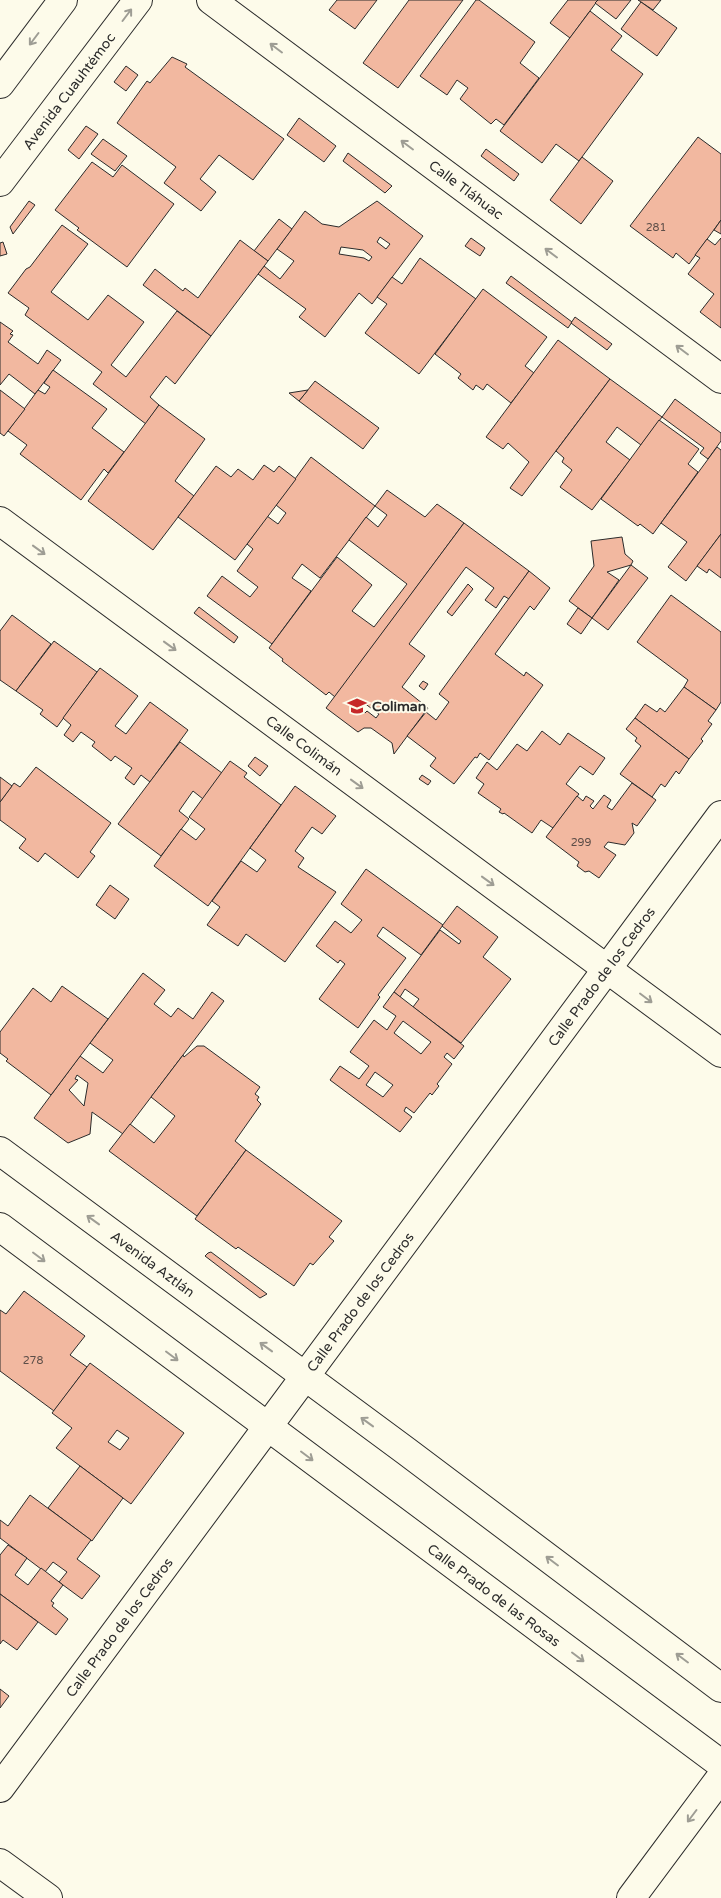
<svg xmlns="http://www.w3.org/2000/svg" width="721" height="1898" viewBox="0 0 721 1898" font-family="'Varela Round',sans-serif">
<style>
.building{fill:#f2b8a0;stroke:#2b2b2b;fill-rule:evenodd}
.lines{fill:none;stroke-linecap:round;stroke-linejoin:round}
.street-casing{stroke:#2b2b2b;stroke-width:30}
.street{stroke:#fdfbea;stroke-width:28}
.oneway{stroke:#9e9d94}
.labels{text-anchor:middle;stroke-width:4;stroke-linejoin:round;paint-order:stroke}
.number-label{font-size:11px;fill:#5d4e48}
.street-label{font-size:14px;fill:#2b2b2b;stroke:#fdfbea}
.poi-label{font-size:14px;font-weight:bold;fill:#2b2b2b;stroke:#fdfbea;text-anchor:start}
</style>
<rect width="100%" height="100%" fill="#fdfbea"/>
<g class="building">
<path d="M337,0H377L355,29L329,10Z"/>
<path d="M409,0H463L398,88L363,63Z"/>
<path d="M476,0H479L535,42L520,63L539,78L504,125L496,119L491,124L460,99L468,88L457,80L447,95L420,76Z"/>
<path d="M568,0H598L570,38L550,23Z"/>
<path d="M598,0H631L616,19L595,3Z"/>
<path d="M638,0H661L653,10Z"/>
<path d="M641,2L677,28L657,56L621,29Z"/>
<path d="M590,11L622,36L611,50L643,74L579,161L556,144L542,163L500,131Z"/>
<path d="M172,57L187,64L185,67L284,139L253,180L219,155L200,179L216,192L201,211L164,183L176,167L117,123L147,81L150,83Z"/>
<path d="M126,66L138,75L126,91L114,82Z"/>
<path d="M299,118L336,146L324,162L287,135Z"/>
<path d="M86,126L98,134L79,159L68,150Z"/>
<path d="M698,137L721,154V220L689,264L676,253L673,258L630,226Z"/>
<path d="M103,139L127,156L115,171L91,154Z"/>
<path d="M486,149L519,174L514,181L481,156Z"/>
<path d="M348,153L392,186L385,193L343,161Z"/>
<path d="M582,157L613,181L581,224L550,200Z"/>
<path d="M92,162L113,177L122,165L174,204L127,267L77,230L79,228L55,210Z"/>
<path d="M29,201L35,205L13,234L10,227Z"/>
<path d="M377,201L423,236L372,304L359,293L325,337L299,317L306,309L258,274L264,266L280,279L294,261L277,249L305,211L322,224L339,227ZM380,237L390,244L386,249L377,242ZM341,247L363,250L372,257L369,261L364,258L339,254Z"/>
<path d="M279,219L292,229L268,261L254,251Z"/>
<path d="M721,220V234L714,230Z"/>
<path d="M62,225L88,244L51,292L88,320L108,295L144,322L111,365L126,377L177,311L211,336L175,384L166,376L150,397L159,405L146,424L93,384L102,372L25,315L29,308L8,293L26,269L30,267Z"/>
<path d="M471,238L485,248L480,256L465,246Z"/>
<path d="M721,238V328L700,312L714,294L688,274L700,258L695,255L707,239L715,245Z"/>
<path d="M240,240L268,261L211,336L143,285L155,269L183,291L185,288L198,298Z"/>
<path d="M3,242L7,254L0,256V243Z"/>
<path d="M420,258L476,299L419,374L365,333L387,304L377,297L392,277L402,284Z"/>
<path d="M511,276L572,322L568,328L506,283Z"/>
<path d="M483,289L547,337L525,366L534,373L511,403L487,384L483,390L476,385L473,390L458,378L461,374L435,354Z"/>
<path d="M575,317L612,344L607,350L571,323Z"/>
<path d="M0,322L13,331L10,334L13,335L8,342L38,364L47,350L61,360L35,394L9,374L0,385Z"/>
<path d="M558,340L610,379L522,496L510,488L529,462L508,443L503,449L486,437Z"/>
<path d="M53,370L107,409L92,428L124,452L108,473L104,469L81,500L20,454L27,445L8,431L38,390L45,394L50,387L44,383Z"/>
<path d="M610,379L662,417L641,445L617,427L606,442L630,460L592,510L560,487L572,470L562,462L564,458L556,451Z"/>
<path d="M315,381L379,428L363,449L299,401Z"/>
<path d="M0,390L25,409L4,436L0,433Z"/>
<path d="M308,390L299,401L289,393Z"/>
<path d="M675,399L721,433V441L708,459L700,453L704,448L662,417Z"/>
<path d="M159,405L205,439L175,481L194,496L153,550L88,501Z"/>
<path d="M659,420L699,449L688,464L698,472L653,534L640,524L638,526L601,499Z"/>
<path d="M717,447L721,450V534L686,581L668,567L687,542L661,523Z"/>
<path d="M311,457L375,506L320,578L302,564L292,578L311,591L272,644L207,596L222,576L250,597L258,587L237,571L253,549L247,544L267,516L278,524L286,513L276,505Z"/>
<path d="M264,465L274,472L279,466L296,479L235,560L178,517L216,466L231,477L238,469L253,480Z"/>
<path d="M387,490L425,517L437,504L464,523L335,697L329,692L326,695L282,661L283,659L269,648L337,557L372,585L352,611L374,627L407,584L349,540L366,517L378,527L387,515L375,506Z"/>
<path d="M464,523L529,571L509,599L504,596L496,608L485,600L494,588L466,567L409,644L425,656L402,687L428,708L394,754L392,743L371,728H364L358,732L326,708ZM356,697L379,714L376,718L367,711L365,713L351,703Z"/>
<path d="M721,534V578L709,569L707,573L697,566Z"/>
<path d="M622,537L625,554L633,561L631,565L607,572L619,580L592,618L569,601L594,566L591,541Z"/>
<path d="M631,565L648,578L608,630L592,618Z"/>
<path d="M529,571L550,588L534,610L530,606L495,654L524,676L526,672L543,685L489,760L480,753L477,758L475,757L454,784L430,766L436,758L407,736L426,712L436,720L449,702L439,694Z"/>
<path d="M468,584L473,589L452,616L447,612Z"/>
<path d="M671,595L721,632V702L716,710L684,687L688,680L637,642Z"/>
<path d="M199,607L238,637L234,643L194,613Z"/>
<path d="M578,608L592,618L581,634L567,624Z"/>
<path d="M12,615L51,644L16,691L0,680V631Z"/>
<path d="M54,641L97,672L57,727L40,714L43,710L16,691Z"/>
<path d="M100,668L138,696L115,726L126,734L150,702L188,730L150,782L141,775L134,785L125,778L132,768L115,756L111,761L92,746L95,742L81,732L73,742L64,735L71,725L63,718Z"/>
<path d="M423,681L428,684L424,690L419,686Z"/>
<path d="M684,687L716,710L708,721L712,724L701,739L703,741L689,759L635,718L645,704L657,712L660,708L665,712Z"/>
<path d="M635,718L689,759L679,774L676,771L665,787L661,784L652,797L620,774L641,746L635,741L637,738L626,729Z"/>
<path d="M542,731L560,745L568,733L605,758L593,775L580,766L566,784L579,794L553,828L541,820L532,833L504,813L503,814L499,812L501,809L478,793L484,784L476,778L487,762L497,770L517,744L527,751Z"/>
<path d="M180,742L222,773L203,799L193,791L179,811L189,819L161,856L118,824Z"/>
<path d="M255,757L268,766L260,776L248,766Z"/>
<path d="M230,761L247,773L244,777L281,805L208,906L154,866L181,829L196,840L205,829L189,817Z"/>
<path d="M36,767L111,823L90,852L95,856L78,878L45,853L38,862L19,848L26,839L0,820V802L14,783L20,787Z"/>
<path d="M422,775L431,781L428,785L419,779Z"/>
<path d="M0,777L12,786L0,802Z"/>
<path d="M632,783L656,800L637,826L632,823L634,833L625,845L608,842L604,847L616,855L599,878L589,871L585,872L577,866L579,862L546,837L577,796L583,801L586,796L594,801L590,806L593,809L604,795L611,800L607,807L612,810Z"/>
<path d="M295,786L336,816L322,834L312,827L295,851L304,858L298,867L336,892L285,962L246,934L238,946L207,925L220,907L212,901L241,861L257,872L266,860L250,848Z"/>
<path d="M366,869L443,925L421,955L383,927L377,936L406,958L378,995L380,997L358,1028L319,999L345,964L340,960L338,963L316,946L335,921L351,933L362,920L341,904Z"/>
<path d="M110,885L129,899L115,919L96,905Z"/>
<path d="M457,906L498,937L483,957L511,979L461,1043L413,1007L419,999L405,989L400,997L394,992L440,930L459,944L461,941L442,926Z"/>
<path d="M143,973L165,990L154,1004L171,1017L178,1008L193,1019L212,992L224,1001L123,1134L92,1112L90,1134L68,1143L34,1118L80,1056L103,1073L113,1060L90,1043ZM77,1075L88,1083L84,1106L69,1090L78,1080L75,1079Z"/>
<path d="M62,986L108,1019L51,1095L6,1061L8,1059L0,1053V1032L33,988L51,1002Z"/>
<path d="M394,992L464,1046L454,1059L447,1053L444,1057L452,1064L437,1084L439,1086L432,1095L430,1093L414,1113L406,1107L404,1111L412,1117L400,1132L330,1080L340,1066L359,1079L369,1066L350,1052L374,1020L387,1030L396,1016L383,1007ZM403,1021L431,1042L421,1054L394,1033ZM375,1072L393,1085L383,1097L366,1085Z"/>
<path d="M197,1046H204L260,1087L255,1094L259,1097L257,1100L261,1104L235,1141L246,1150L197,1216L109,1151L130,1124L154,1143L175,1116L151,1097L183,1055L184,1057Z"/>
<path d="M246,1150L342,1221L329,1237L334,1241L313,1265L310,1263L294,1286L238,1247L236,1249L195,1219Z"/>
<path d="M211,1252L267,1294L260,1298L205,1256L208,1253Z"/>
<path d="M24,1291L85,1336L70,1355L87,1367L54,1411L0,1371V1310L6,1314Z"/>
<path d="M90,1363L184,1433L131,1504L56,1448L72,1428L52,1413ZM117,1430L129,1438L120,1450L108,1442Z"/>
<path d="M80,1466L123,1498L92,1541L48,1508Z"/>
<path d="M30,1495L91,1540L77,1559L100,1576L82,1599L59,1582L67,1572L53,1562L45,1572L0,1538V1520L8,1526Z"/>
<path d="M8,1545L27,1558L15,1575L28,1585L41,1568L63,1585L51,1601L54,1603L52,1606L68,1619L56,1635L0,1594V1555Z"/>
<path d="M0,1594L38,1622L17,1650L3,1640L0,1644Z"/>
<path d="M0,1689L9,1696L0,1708Z"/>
</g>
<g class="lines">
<g class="street-casing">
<g id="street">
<path id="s1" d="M211,0L721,379"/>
<path d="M0,84L63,0"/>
<path id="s2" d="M0,182L138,0"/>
<path id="s3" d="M0,521L721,1053"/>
<path id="s4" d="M0,1151L406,1451L721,1688"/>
<path id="s5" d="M0,1227L721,1764"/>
<path id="s6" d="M0,1788L721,815"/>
<path d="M0,1863L48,1898"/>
<path d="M631,1898L721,1777"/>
</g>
</g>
<use href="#street" class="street"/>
</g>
<defs><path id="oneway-shaft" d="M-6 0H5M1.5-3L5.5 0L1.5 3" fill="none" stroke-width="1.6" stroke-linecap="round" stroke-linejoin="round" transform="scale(1.25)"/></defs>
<g class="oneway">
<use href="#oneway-shaft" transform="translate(127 15) rotate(-53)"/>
<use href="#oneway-shaft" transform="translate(34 39) rotate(127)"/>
<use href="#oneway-shaft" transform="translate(276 48) rotate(-143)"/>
<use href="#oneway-shaft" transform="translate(407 145) rotate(-143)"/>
<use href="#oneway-shaft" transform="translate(551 253) rotate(-143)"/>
<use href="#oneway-shaft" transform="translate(682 350) rotate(-143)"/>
<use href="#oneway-shaft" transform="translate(39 550) rotate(36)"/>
<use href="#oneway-shaft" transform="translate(170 646) rotate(36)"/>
<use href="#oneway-shaft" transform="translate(357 784) rotate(36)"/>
<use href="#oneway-shaft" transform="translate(488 881) rotate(36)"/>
<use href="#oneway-shaft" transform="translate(646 998) rotate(37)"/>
<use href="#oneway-shaft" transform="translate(93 1220) rotate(-144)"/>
<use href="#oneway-shaft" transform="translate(39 1257) rotate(37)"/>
<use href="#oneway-shaft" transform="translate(266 1347) rotate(-144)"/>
<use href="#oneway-shaft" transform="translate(172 1356) rotate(37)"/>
<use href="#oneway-shaft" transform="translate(367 1422) rotate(-144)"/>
<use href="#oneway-shaft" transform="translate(307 1456) rotate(37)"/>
<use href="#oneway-shaft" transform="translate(552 1561) rotate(-143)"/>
<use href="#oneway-shaft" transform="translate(578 1657) rotate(37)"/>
<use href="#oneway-shaft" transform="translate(682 1658) rotate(-143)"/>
<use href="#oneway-shaft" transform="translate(692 1816) rotate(127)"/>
</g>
<defs>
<g id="school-bare" transform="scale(1.5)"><path d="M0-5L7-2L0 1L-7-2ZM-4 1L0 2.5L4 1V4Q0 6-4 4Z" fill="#c62828" stroke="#fdfbea" stroke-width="2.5" paint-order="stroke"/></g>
</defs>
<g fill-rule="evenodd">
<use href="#school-bare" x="357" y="706"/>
</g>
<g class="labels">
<g class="number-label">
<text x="656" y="231">281</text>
<text x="581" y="846">299</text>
<text x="33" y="1364">278</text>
</g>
<g class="street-label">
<text dy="5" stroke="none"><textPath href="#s2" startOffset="114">Avenida Cuauhtémoc</textPath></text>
<text dy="5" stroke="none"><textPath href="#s1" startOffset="318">Calle Tláhuac</textPath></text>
<text dy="5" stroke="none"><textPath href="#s3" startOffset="378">Calle Colimán</textPath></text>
<text dy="5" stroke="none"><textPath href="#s6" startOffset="1010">Calle Prado de los Cedros</textPath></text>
<text dy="5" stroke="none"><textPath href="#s4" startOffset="190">Avenida Aztlán</textPath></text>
<text dy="5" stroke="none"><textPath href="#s6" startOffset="605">Calle Prado de los Cedros</textPath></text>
<text dy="5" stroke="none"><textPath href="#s5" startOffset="616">Calle Prado de las Rosas</textPath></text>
<text dy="5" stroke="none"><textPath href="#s6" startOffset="200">Calle Prado de los Cedros</textPath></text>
</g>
<g class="poi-label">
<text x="372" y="711">Coliman</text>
</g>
</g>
</svg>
